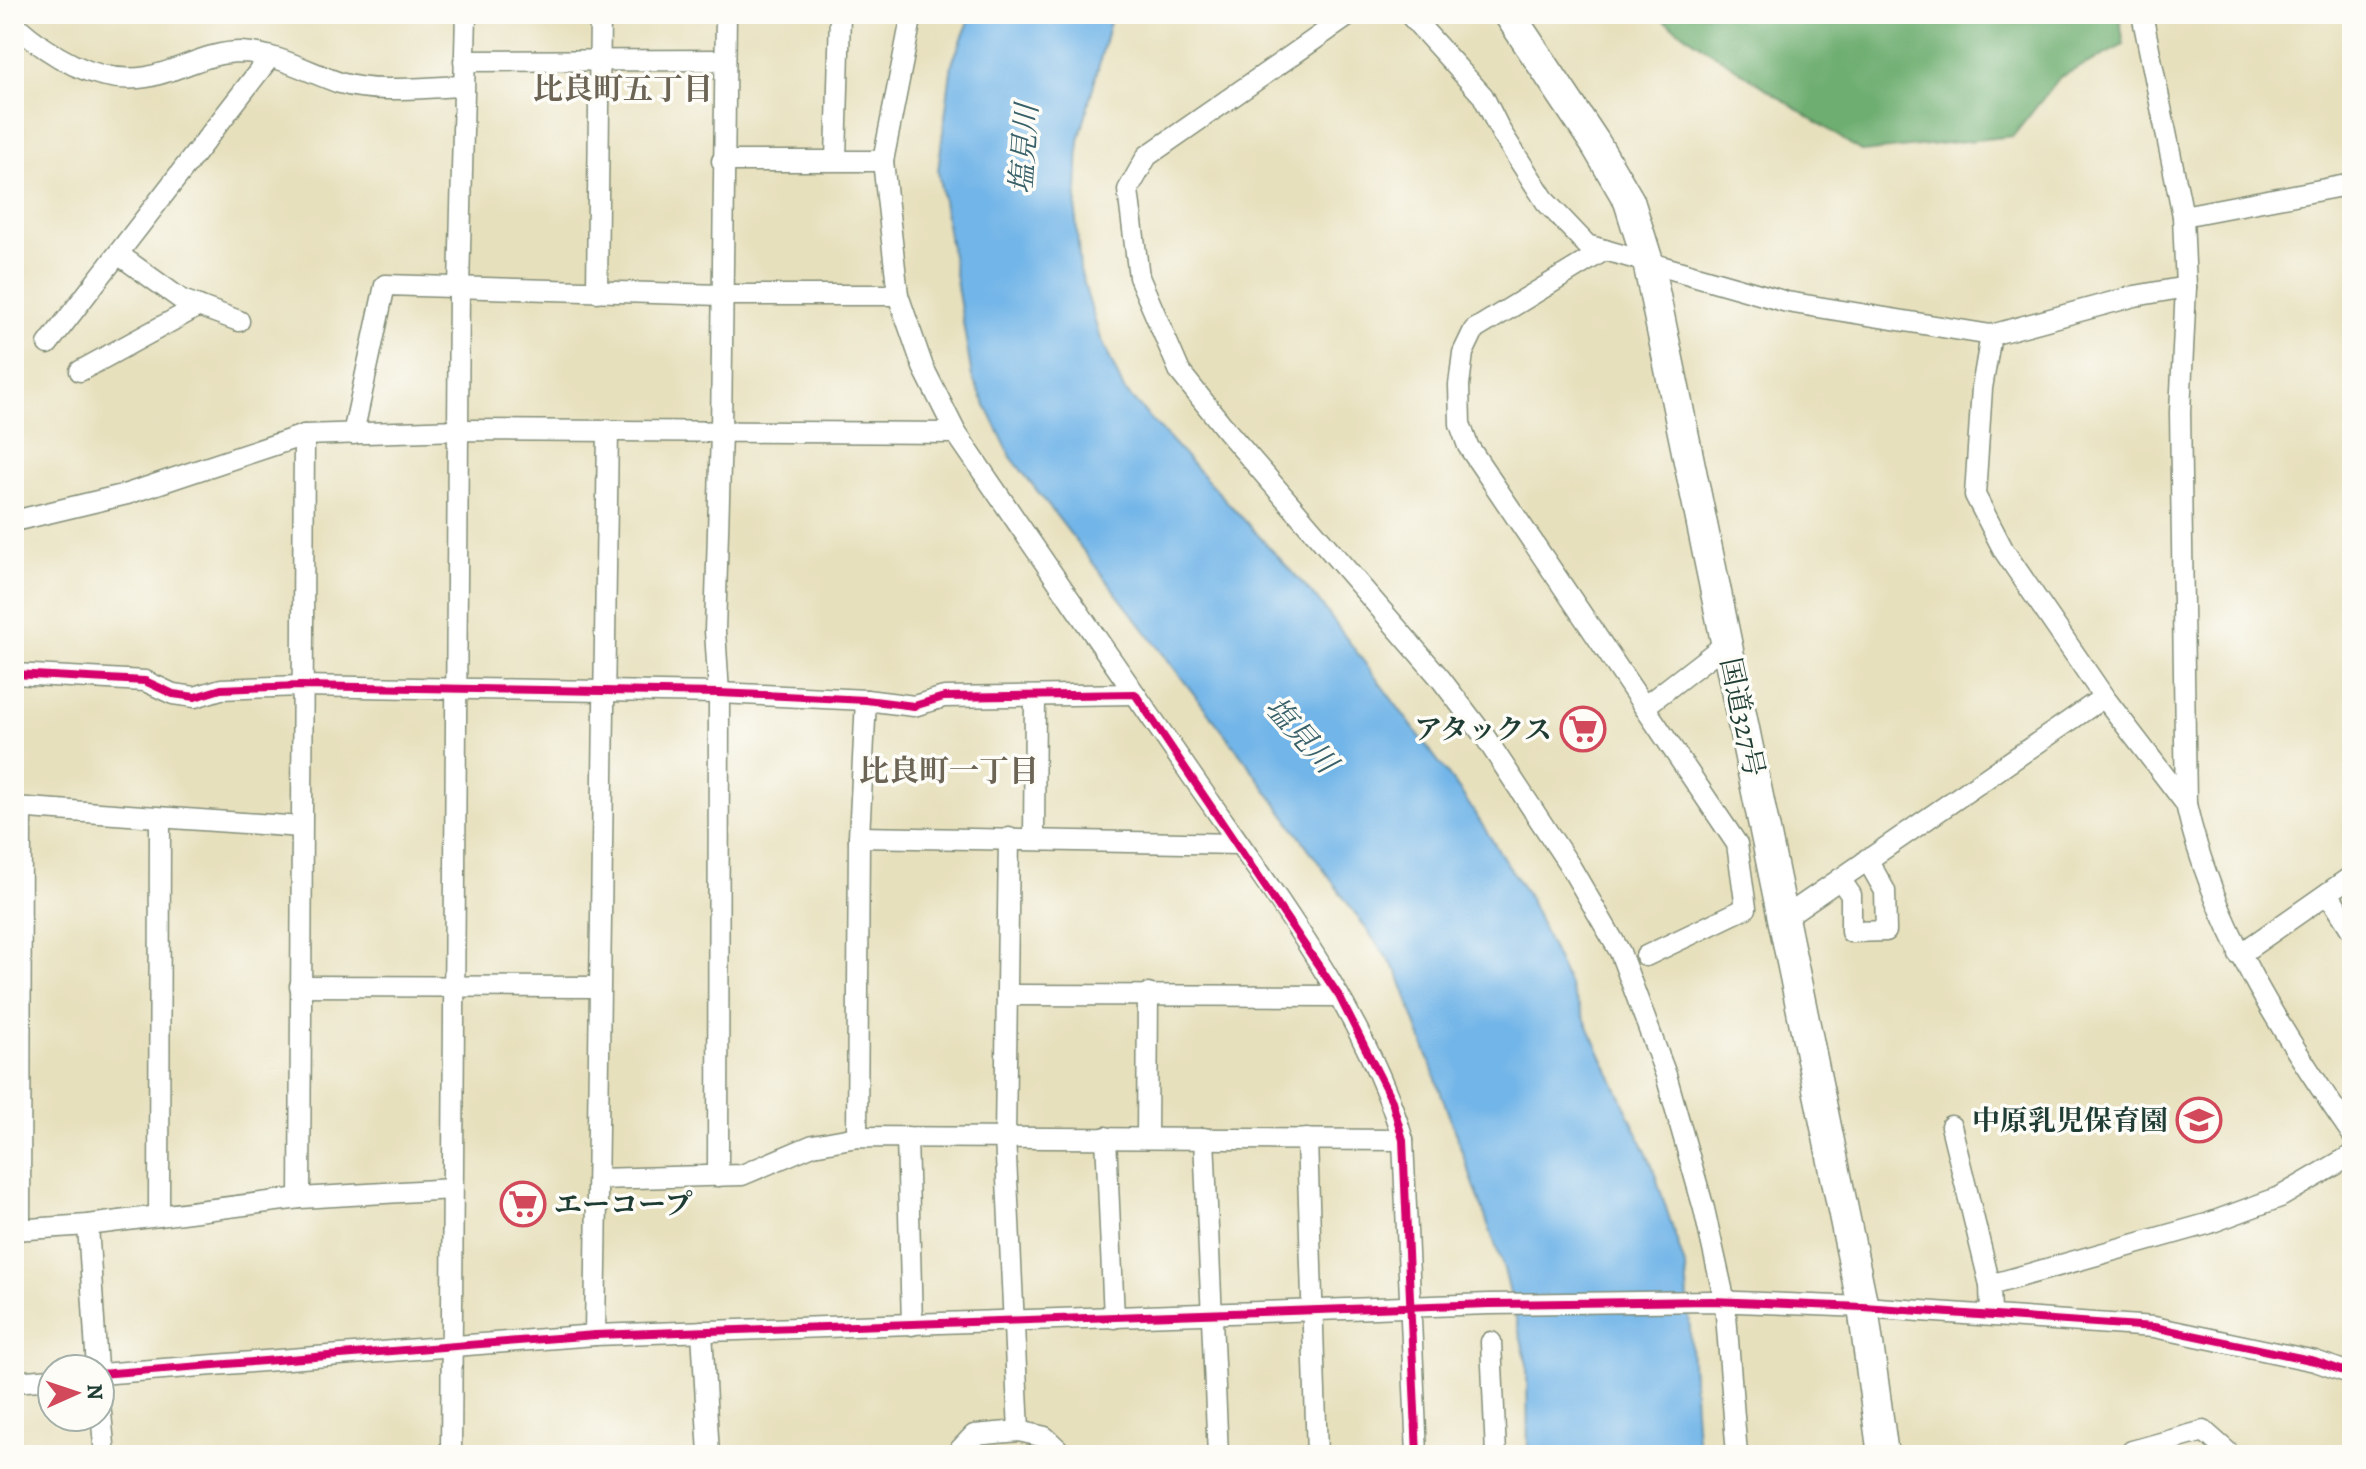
<svg xmlns="http://www.w3.org/2000/svg" width="2366" height="1469" viewBox="0 0 2366 1469" font-family="Alegreya,'Noto Serif JP',serif">
<style>
.forest{fill:#6eae71;stroke:#467652;stroke-width:2}
.water{fill:#72b5e8;stroke:#48798e;stroke-width:2}
.lines{fill:none;stroke-linecap:round;stroke-linejoin:round}
.minor-casing{stroke:#838e78;stroke-width:23}
.highway-casing{stroke:#838e78;stroke-width:33}
.minor{stroke:#fff;stroke-width:20}
.highway{stroke:#fff;stroke-width:30}
.cycleway-casing{stroke:#fdfcf7;stroke-width:13}
.cycleway{stroke:#d6006c;stroke-width:8}
.labels{text-anchor:middle;stroke-width:7;stroke-linejoin:round;paint-order:stroke}
.street-label{font-size:28px;fill:#1f3d34;stroke:#fdfcf7}
.poi-label{font-size:28px;font-weight:bold;fill:#1f3d34;stroke:#fdfcf7;text-anchor:end}
.neighbourhood-label{font-size:30px;font-weight:bold;fill:#6c6556;stroke:#fdfcf7}
.water-label{font-size:30px;font-style:italic;fill:#38616a;stroke:#fdfcf7}
</style>
<rect width="100%" height="100%" fill="#fdfcf7"/>
<filter id="ink" filterUnits="userSpaceOnUse"><feTurbulence type="fractalNoise" baseFrequency=".0125" numOctaves="2"/><feDisplacementMap in="SourceGraphic" scale="16" xChannelSelector="R" yChannelSelector="G"/><feConvolveMatrix kernelMatrix="1 2 1 2 8 2 1 2 1" color-interpolation-filters="sRGB"/></filter>
<filter id="wash" filterUnits="userSpaceOnUse"><feTurbulence type="fractalNoise" baseFrequency=".006" numOctaves="4" result="noise"/><feDisplacementMap in="SourceGraphic" scale="32" xChannelSelector="R" yChannelSelector="G"/><feGaussianBlur stdDeviation="1.8" result="paint"/><feColorMatrix in="noise" values="0 0 0 0 0 0 0 0 0 0 0 0 0 0 0 0 0 1.4 0 .05"/><feComposite in="paint" operator="in"/></filter>
<g filter="url(#wash)">
<rect width="100%" height="100%" fill="#e7e0bd"/>
<path class="forest" d="M1654,14H2119L2124,45L2060,77L2013,136L1862,152Z"/>
<path class="water" d="M972,14H1112L1079,141L1076,219L1080,270L1098,332L1124,390L1317,599L1461,792L1528,896L1652,1165L1686,1269L1698,1455H1528L1527,1364L1504,1269L1398,973L1245,760L1011,457L972,377L938,171L952,63Z"/>
</g>
<g filter="url(#ink)">
<g class="lines">
<g class="minor-casing">
<g id="minor">
<path d="M912,14L883,161L898,295L923,367L956,433C1035,549 1114,664 1194,779C1270,889 1365,1011 1403,1140L1417,1455"/>
<path d="M1351,14L1147,156L1128,190L1139,277L1180,372L1227,431L1440,678L1485,737L1570,866L1620,952L1666,1075L1704,1209L1725,1302L1737,1455"/>
<path d="M1409,14L1483,96L1501,132L1546,202L1587,245L1787,302L1991,335L2135,296L2186,287"/>
<path d="M2142,14L2183,216L2186,287L2180,412L2186,804C2213,926 2281,1032 2352,1134"/>
<path d="M14,24C49,55 97,86 147,77C180,71 206,52 241,52C276,53 308,72 340,83C378,94 424,87 463,86"/>
<path d="M464,61L725,60"/>
<path d="M836,159L840,14"/>
<path d="M722,161H883"/>
<path d="M2183,216L2352,184"/>
<path d="M1605,250L1474,330L1463,353L1459,385L1460,424L1468,446L1737,844L1746,908L1646,956"/>
<path d="M118,254L182,300L239,321"/>
<path d="M597,292L600,14"/>
<path d="M1991,335L1982,388L1975,495L2004,551L2104,697L2186,804"/>
<path d="M48,344L270,57"/>
<path d="M80,371L199,306"/>
<path d="M353,434L385,285L721,295H898"/>
<path d="M14,521L127,494L304,435L459,430L956,433"/>
<path d="M14,674L145,681L173,694L195,697L221,689L301,686L719,693L866,700L914,706L944,697L1135,694"/>
<path d="M1644,707L1728,642"/>
<path d="M14,807L301,827"/>
<path d="M859,837L1239,844"/>
<path d="M1009,838L1005,1137L1019,1431L1045,1437L1064,1455"/>
<path d="M1034,839L1035,698"/>
<path d="M1840,879L1851,895V932L1886,931L1885,891L1867,859"/>
<path d="M2328,893L2352,931"/>
<path d="M1785,917L2104,697"/>
<path d="M2239,955L2352,876"/>
<path d="M300,986L599,987"/>
<path d="M1007,995L1339,996"/>
<path d="M1951,1126L1990,1285"/>
<path d="M857,1137L859,837L866,700"/>
<path d="M907,1137L912,1325"/>
<path d="M1106,1137L1114,1318"/>
<path d="M1147,1138L1148,994"/>
<path d="M1204,1138L1218,1455"/>
<path d="M1307,1139L1317,1455"/>
<path d="M718,1176L719,693L715,631L721,432L726,14"/>
<path d="M598,1179L742,1175L813,1145L857,1137L1403,1140"/>
<path d="M300,1198L304,435"/>
<path d="M159,1216L160,818"/>
<path d="M88,1225L97,1369"/>
<path d="M20,1229L21,808"/>
<path d="M14,1230L88,1225L300,1198L452,1189"/>
<path d="M1991,1315L1990,1285L2207,1224L2280,1197L2352,1155"/>
<path d="M702,1331L709,1455"/>
<path d="M595,1335L608,430"/>
<path d="M1491,1342L1496,1455"/>
<path d="M100,1374L595,1335L1489,1304L1711,1301L1863,1307L2154,1327L2315,1361L2352,1374"/>
<path d="M14,1382L52,1379"/>
<path d="M100,1403L105,1455"/>
<path d="M2132,1451L2204,1431L2231,1455"/>
<path d="M451,1455L459,287L466,14"/>
<path d="M955,1455L974,1435L1019,1431"/>
</g>
</g>
<g class="highway-casing">
<path id="highway" d="M1509,14L1595,143L1629,201L1648,262L1863,1307L1883,1455"/>
</g>
<use href="#minor" class="minor"/>
<use href="#highway" class="highway"/>
<g class="cycleway-casing">
<g id="cycleway">
<path d="M14,674L145,681L173,694L195,697L221,689L301,686L719,693L866,700L914,706L944,697L1135,694L1339,996L1392,1101L1403,1140L1417,1455"/>
<path d="M100,1374L595,1335L1489,1304L1711,1301L1863,1307L2154,1327L2315,1361L2352,1374"/>
</g>
</g>
<use href="#cycleway" class="cycleway"/>
</g>
</g>
<defs>
<g id="supermarket-ring" transform="scale(2.3)"><circle r="9.5" fill="#fdfcf7" stroke="#d1495b" stroke-width="1.5"/><path d="M-6-5.5h2.5l.6 2H6L4.5 2H-2.5L-4.4-4H-6ZM-1.5 3.2a1.3 1.3 0 1 0 .1 0ZM3 3.2a1.3 1.3 0 1 0 .1 0Z" fill="#d1495b"/></g>
<g id="school-ring" transform="scale(2.3)"><circle r="9.5" fill="#fdfcf7" stroke="#d1495b" stroke-width="1.5"/><path d="M0-5L7-2L0 1L-7-2ZM-4 1L0 2.5L4 1V4Q0 6-4 4Z" fill="#d1495b"/></g>
</defs>
<g fill-rule="evenodd">
<use href="#supermarket-ring" x="1583" y="729"/>
<use href="#school-ring" x="2199" y="1120"/>
<use href="#supermarket-ring" x="523" y="1204"/>
</g>
<g class="labels">
<g class="street-label">
<text transform="translate(1743 717) rotate(78)" y="10">国道327号</text>
</g>
<g class="poi-label">
<text x="1552" y="739">アタックス</text>
<text x="2168" y="1130">中原乳児保育園</text>
<text x="554" y="1214" text-anchor="start">エーコープ</text>
</g>
<g class="neighbourhood-label">
<text x="623" y="99">比良町五丁目</text>
<text x="949" y="781">比良町一丁目</text>
</g>
<g class="water-label">
<text transform="translate(1024 149) rotate(-86)" y="10">塩見川</text>
<text transform="translate(1301 735) rotate(48)" y="10">塩見川</text>
</g>
</g>
<rect width="2366" height="1469" fill="none" stroke="#fdfcf7" stroke-width="48"/>
<g transform="translate(76 1393) rotate(87)"><circle r="38" fill="#fdfcf7" stroke="#a4b0a9" stroke-width="2"/>
<path d="M0-6L14 30L0 20L-14 30Z" fill="#d1495b"/>
<text y="-12" font-size="22" font-weight="bold" text-anchor="middle" fill="#1f3d34">N</text>
</g>
</svg>
